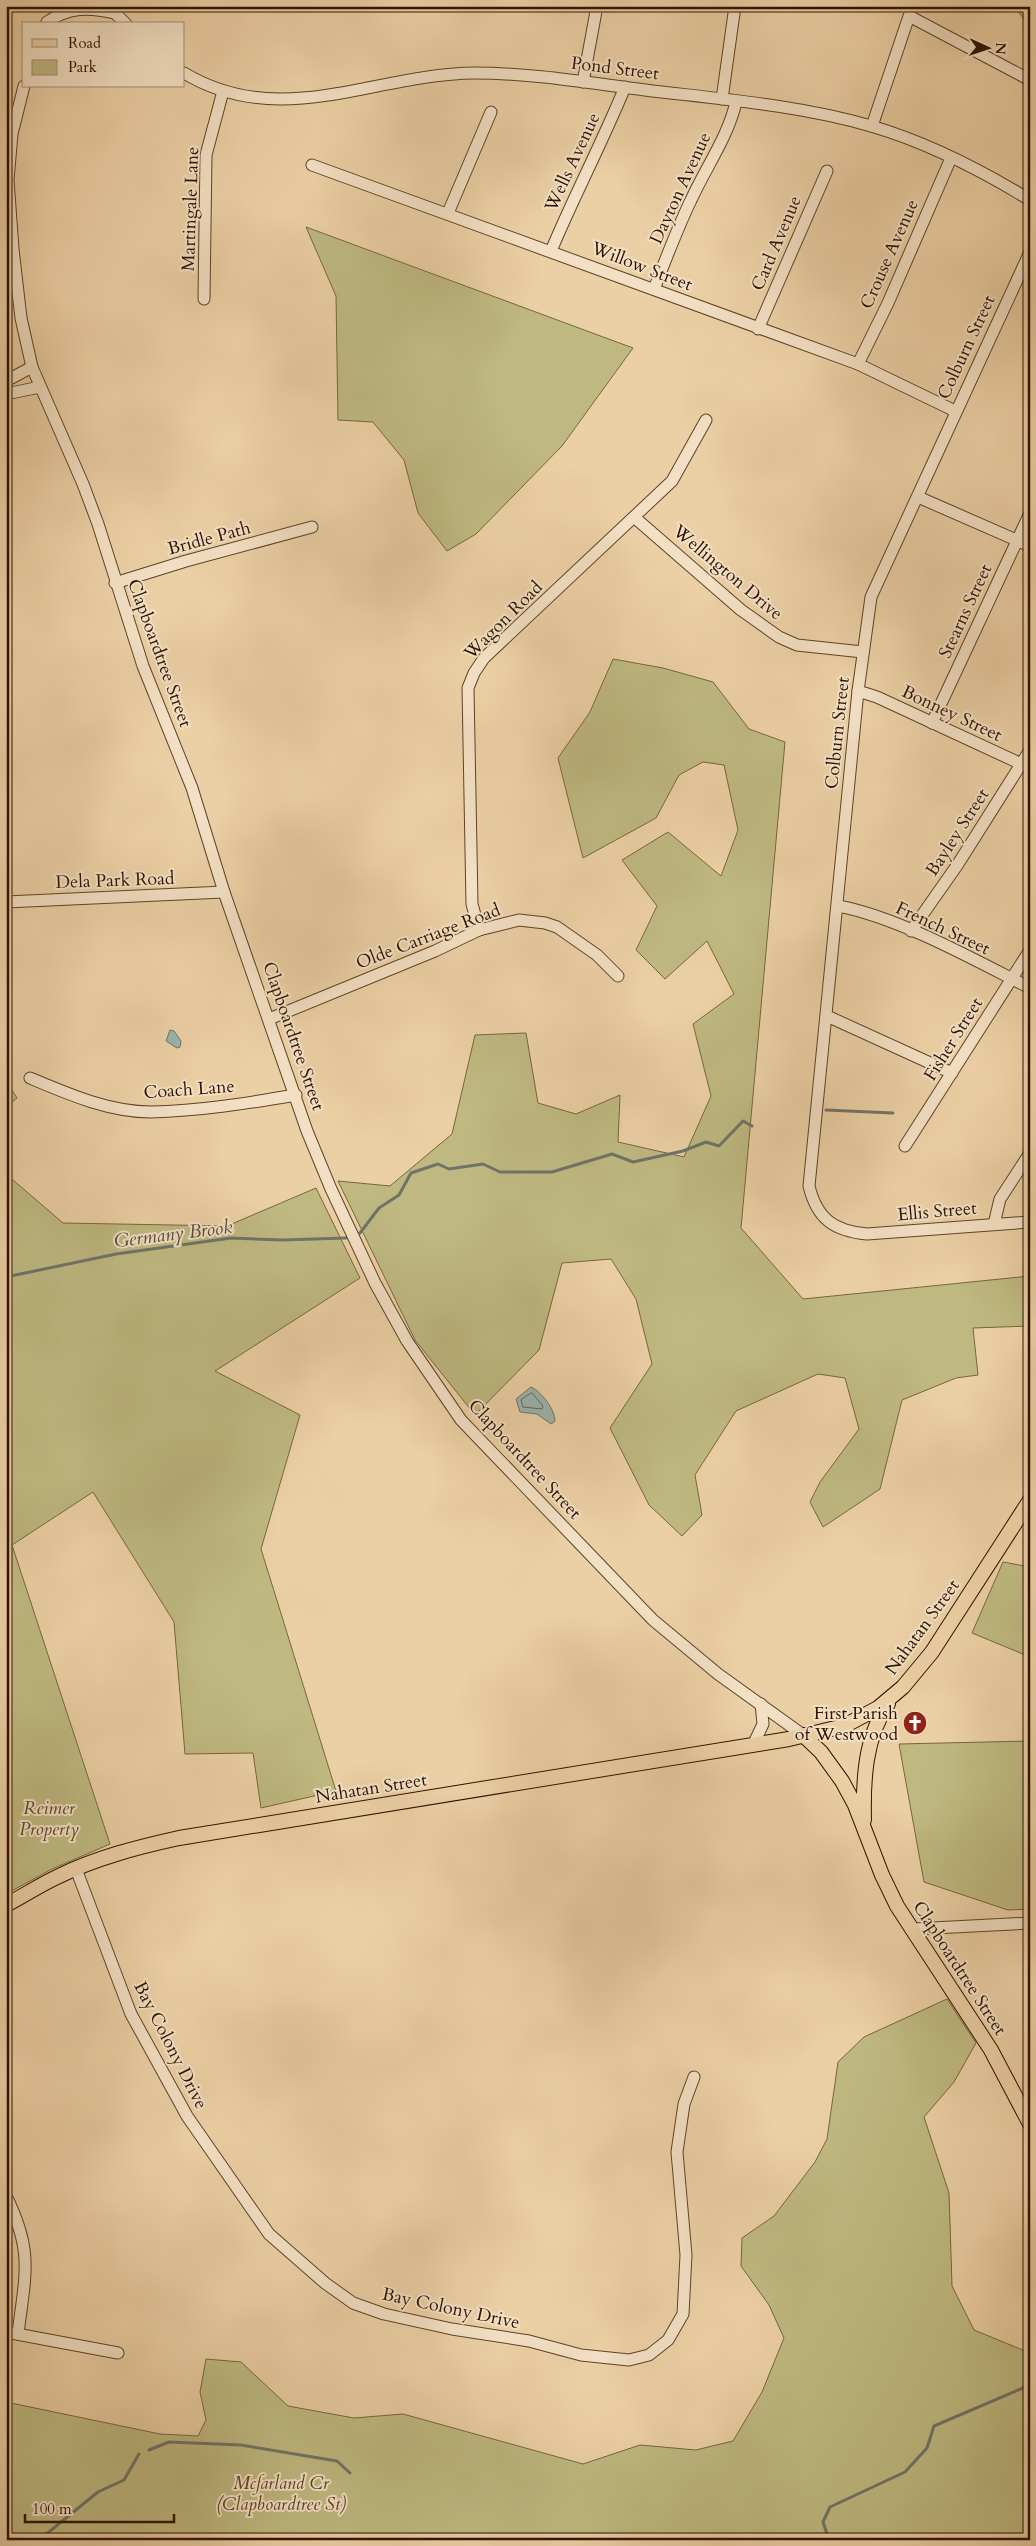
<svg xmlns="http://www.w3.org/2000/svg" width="1036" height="2546" viewBox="0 0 1036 2546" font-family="Cardo,serif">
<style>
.green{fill:#bfb981;stroke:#766640}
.water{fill:#9ab5af;stroke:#6f7469}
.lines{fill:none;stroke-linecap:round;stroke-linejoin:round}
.shore{stroke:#646458;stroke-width:1}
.stream{stroke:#6f7469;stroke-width:3}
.minor-casing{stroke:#5e4229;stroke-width:13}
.major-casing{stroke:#2e1200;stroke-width:16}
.minor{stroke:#f3e0c4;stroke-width:11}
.major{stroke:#ecd0a5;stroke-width:14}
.labels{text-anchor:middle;stroke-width:4;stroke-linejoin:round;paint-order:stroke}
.street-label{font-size:18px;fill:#2e1200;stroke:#f3e0c4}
.poi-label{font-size:18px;fill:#2e1200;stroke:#f3e0c4;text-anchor:end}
.park-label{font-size:18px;font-style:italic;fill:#5a4427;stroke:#f3e0c4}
.water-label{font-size:19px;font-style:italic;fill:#544b3d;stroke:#f3e0c4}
</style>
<rect width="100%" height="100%" fill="#ecd0a5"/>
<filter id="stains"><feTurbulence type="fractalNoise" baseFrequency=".004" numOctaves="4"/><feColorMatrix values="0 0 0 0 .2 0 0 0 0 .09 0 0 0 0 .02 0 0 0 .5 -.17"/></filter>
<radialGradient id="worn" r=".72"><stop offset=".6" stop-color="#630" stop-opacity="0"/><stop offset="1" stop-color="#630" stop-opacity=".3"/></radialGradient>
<g class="green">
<path d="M1014,6H1030V27Z"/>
<path d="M306,227L633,348L562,446L476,534L447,551L418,513L404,460L373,422L338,420L336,296Z"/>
<path d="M613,659L663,668L713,682L749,729L785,742L741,1228L803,1299L1030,1276V1326L973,1328L978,1375L956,1378L902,1400L880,1489L823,1527L810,1502L820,1482L859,1429L845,1378L818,1374L736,1411L695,1475L702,1515L682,1536L649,1505L610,1428L652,1364L636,1299L611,1259L562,1263L539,1350L475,1415L415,1340L338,1181L390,1186L452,1134L475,1035L526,1033L538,1103L576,1114L620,1095L618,1142L684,1157L711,1096L693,1024L734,994L707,941L665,979L636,950L657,906L622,860L668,832L721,876L738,830L724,765L703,762L679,775L656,818L583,858L558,758L590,712Z"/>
<path d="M8,1084L17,1098L6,1107V1085Z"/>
<path d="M6,1174L63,1223L227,1226L316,1188L360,1278L215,1371L300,1415L261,1549L336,1791L261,1808L253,1753L185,1754L174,1622L93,1492L12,1545L110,1844L52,1869L6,1894Z"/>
<path d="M1003,1562L1030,1567V1657L972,1633Z"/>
<path d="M1030,1741V1909L1008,1910L924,1882L899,1744Z"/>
<path d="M947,1999L976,2043L954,2082L924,2117L949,2193L952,2286L974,2330L1030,2353V2540H6V2402L160,2434L198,2436L206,2420L200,2392L206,2359L241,2362L288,2406L354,2418L403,2414L583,2464L640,2445L696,2450L733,2441L762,2392L784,2338L769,2305L741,2266L742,2238L774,2216L815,2162L827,2139L838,2062L864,2037Z"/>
</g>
<g class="water">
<path d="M170,1030L174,1031L181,1041L180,1047L177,1048L166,1041Z"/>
<path d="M531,1387C542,1392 555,1410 555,1421L551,1424L537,1414L520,1412L516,1399Z"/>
</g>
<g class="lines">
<path class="shore" d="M532,1393L543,1406L542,1409L523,1407L521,1400Z"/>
<g class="stream">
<path d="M826,1110L893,1113"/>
<path d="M360,1233L379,1208L399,1195L411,1173L438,1164L449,1169L483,1164L500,1172H552L612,1154L633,1162L683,1151L706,1142L719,1146L743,1121L752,1126"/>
<path d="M6,1277L116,1254L231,1238L282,1240L346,1238"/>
<path d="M149,2450L169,2442L241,2445L337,2461L350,2473"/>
<path d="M39,2540L98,2492L124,2480L139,2454"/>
<path d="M829,2540L823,2522L830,2507L905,2472L927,2448L934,2426L1030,2385"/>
</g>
<g class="minor-casing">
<g id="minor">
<path d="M109,7L126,24"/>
<path d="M47,22C69,7 89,7 114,13"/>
<path d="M184,73C281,131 373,74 475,73C532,73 589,83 645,90C720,99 798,105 871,126C926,142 981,170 1030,200"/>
<path d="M583,82L597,6"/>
<path d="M24,86L12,134L8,180L13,249L21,318L32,367L83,484L98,524L143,666L192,788L224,892L307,1131L331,1189L375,1283L407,1341L461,1420L653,1620L718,1674L803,1735"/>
<path d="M722,99L735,6"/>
<path d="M872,126L909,16L1030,80"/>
<path d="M312,165L858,364L955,411"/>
<path d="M448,213L491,112"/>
<path d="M551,251C574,196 602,143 625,87"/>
<path d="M1030,252L871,597L858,691L809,1186C817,1219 834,1231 867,1234L1030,1222"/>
<path d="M654,289C666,259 677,229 691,200C706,167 728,137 736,102"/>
<path d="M204,299L206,155L223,91"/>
<path d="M758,329L827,171"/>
<path d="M858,364L888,303L951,158"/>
<path d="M6,381L32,367"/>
<path d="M6,394L40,387"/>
<path d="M918,497L1030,546"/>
<path d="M634,517L741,610L779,637L797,645L863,652"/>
<path d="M115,583L186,561L312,527"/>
<path d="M858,691L877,697L1030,768"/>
<path d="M932,723L1030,513"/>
<path d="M6,902L224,892"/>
<path d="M838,906C898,917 975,960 1030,988"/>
<path d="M479,930L472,904L468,688L474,673L484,658L672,481L706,420"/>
<path d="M911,931L958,864L1030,750"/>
<path d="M827,1016L952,1073"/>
<path d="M269,1019L435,951L479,930L519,920L545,923L557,927L597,955L618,976"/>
<path d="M30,1078C68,1094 109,1112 151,1112C199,1111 249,1103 296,1095"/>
<path d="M905,1146L1030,950"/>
<path d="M994,1224L1000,1199L1030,1153"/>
<path d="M753,1745L763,1724L761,1704"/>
<path d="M76,1869L131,2014L187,2116L269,2234L325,2283L353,2303L384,2314L452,2329L529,2341L581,2355L629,2360L649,2355L668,2340L683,2314L686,2255L677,2152L684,2104L694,2077"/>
<path d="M914,1929L1030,1923"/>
<path d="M6,2196C34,2252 25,2275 18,2334"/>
<path d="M6,2332L118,2353"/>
</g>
</g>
<g class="major-casing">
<g id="major">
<path d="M803,1735L821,1752L842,1781L855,1805L882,1875L897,1906L991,2050L1030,2124"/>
<path d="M864,1820C863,1780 865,1737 888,1704"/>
<path d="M6,1905C23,1896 40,1885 57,1877C95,1858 138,1847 179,1838L789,1739L844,1726L878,1708L903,1687L932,1652L1030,1500"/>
</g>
</g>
<use href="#minor" class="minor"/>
<use href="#major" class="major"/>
</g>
<defs>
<g id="church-disc" transform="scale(1.25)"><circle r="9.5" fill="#8f2418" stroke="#f3e0c4"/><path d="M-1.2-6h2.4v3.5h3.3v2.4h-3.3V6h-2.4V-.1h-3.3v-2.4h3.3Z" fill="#fff"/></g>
</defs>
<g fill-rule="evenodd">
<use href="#church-disc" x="915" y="1723"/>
</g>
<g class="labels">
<g class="street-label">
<text transform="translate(615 68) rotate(7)" y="6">Pond Street</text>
<text transform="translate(572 162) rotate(-65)" y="6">Wells Avenue</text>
<text transform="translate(680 188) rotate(-65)" y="6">Dayton Avenue</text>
<text transform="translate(190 209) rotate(-88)" y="6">Martingale Lane</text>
<text transform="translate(776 243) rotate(-67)" y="6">Card Avenue</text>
<text transform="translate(889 254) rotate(-66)" y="6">Crouse Avenue</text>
<text transform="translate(642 266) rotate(21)" y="6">Willow Street</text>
<text transform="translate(966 347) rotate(-65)" y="6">Colburn Street</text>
<text transform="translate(209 538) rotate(-15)" y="6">Bridle Path</text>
<text transform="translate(728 572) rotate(40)" y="6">Wellington Drive</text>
<text transform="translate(965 611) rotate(-65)" y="6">Stearns Street</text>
<text transform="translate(503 620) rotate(-45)" y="6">Wagon Road</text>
<text transform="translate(160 653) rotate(70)" y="6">Clapboardtree Street</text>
<text transform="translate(952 713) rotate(25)" y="6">Bonney Street</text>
<text transform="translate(837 733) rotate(-84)" y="6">Colburn Street</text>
<text transform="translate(957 832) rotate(-57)" y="6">Bayley Street</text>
<text transform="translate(115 880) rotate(-2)" y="6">Dela Park Road</text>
<text transform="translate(943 928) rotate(25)" y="6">French Street</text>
<text transform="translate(428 936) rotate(-21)" y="6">Olde Carriage Road</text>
<text transform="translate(294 1036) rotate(71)" y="6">Clapboardtree Street</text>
<text transform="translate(953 1039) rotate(-58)" y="6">Fisher Street</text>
<text transform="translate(189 1089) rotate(-4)" y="6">Coach Lane</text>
<text transform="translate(937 1211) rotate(-5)" y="6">Ellis Street</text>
<text transform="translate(525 1459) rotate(47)" y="6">Clapboardtree Street</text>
<text transform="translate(922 1627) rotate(-54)" y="6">Nahatan Street</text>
<text transform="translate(371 1788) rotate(-9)" y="6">Nahatan Street</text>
<text transform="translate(960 1968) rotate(57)" y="6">Clapboardtree Street</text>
<text transform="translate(171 2045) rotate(63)" y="6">Bay Colony Drive</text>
<text transform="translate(451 2308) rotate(12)" y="6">Bay Colony Drive</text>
</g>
<g class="poi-label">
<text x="898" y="1719">First Parish<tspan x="898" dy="21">of Westwood</tspan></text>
</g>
<g class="park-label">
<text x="49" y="1814">Reimer<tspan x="49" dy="21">Property</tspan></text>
<text x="281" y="2489">Mcfarland Cr<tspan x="281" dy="21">(Clapboardtree St)</tspan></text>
</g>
<g class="water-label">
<text transform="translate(173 1233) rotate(-7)" y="7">Germany Brook</text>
</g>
</g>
<rect width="1036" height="2546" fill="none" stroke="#ecd0a5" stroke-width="25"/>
<rect x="8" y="8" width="1021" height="2531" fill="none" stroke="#2e1200" stroke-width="2.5"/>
<rect x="12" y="12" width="1011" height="2521" fill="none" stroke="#2e1200"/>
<rect x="22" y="22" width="162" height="65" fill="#f3e0c4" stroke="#a48e76"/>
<rect x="32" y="39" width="25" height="8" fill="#ecd0a5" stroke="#a48e76"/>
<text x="68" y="48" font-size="15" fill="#2e1200">Road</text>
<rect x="32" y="60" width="25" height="15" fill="#bfb981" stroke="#a48e76"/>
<text x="68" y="72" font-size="15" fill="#2e1200">Park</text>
<g transform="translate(988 48) rotate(93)" stroke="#f3e0c4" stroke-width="4" paint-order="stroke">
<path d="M0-4L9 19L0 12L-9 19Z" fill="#2e1200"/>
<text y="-8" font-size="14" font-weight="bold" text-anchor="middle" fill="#2e1200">N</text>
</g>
<path d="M25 2514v8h149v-8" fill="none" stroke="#2e1200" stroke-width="2.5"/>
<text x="32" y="2514" font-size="15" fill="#2e1200" stroke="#f3e0c4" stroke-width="4" paint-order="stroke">100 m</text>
<rect width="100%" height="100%" filter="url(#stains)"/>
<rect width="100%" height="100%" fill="url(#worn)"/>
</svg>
